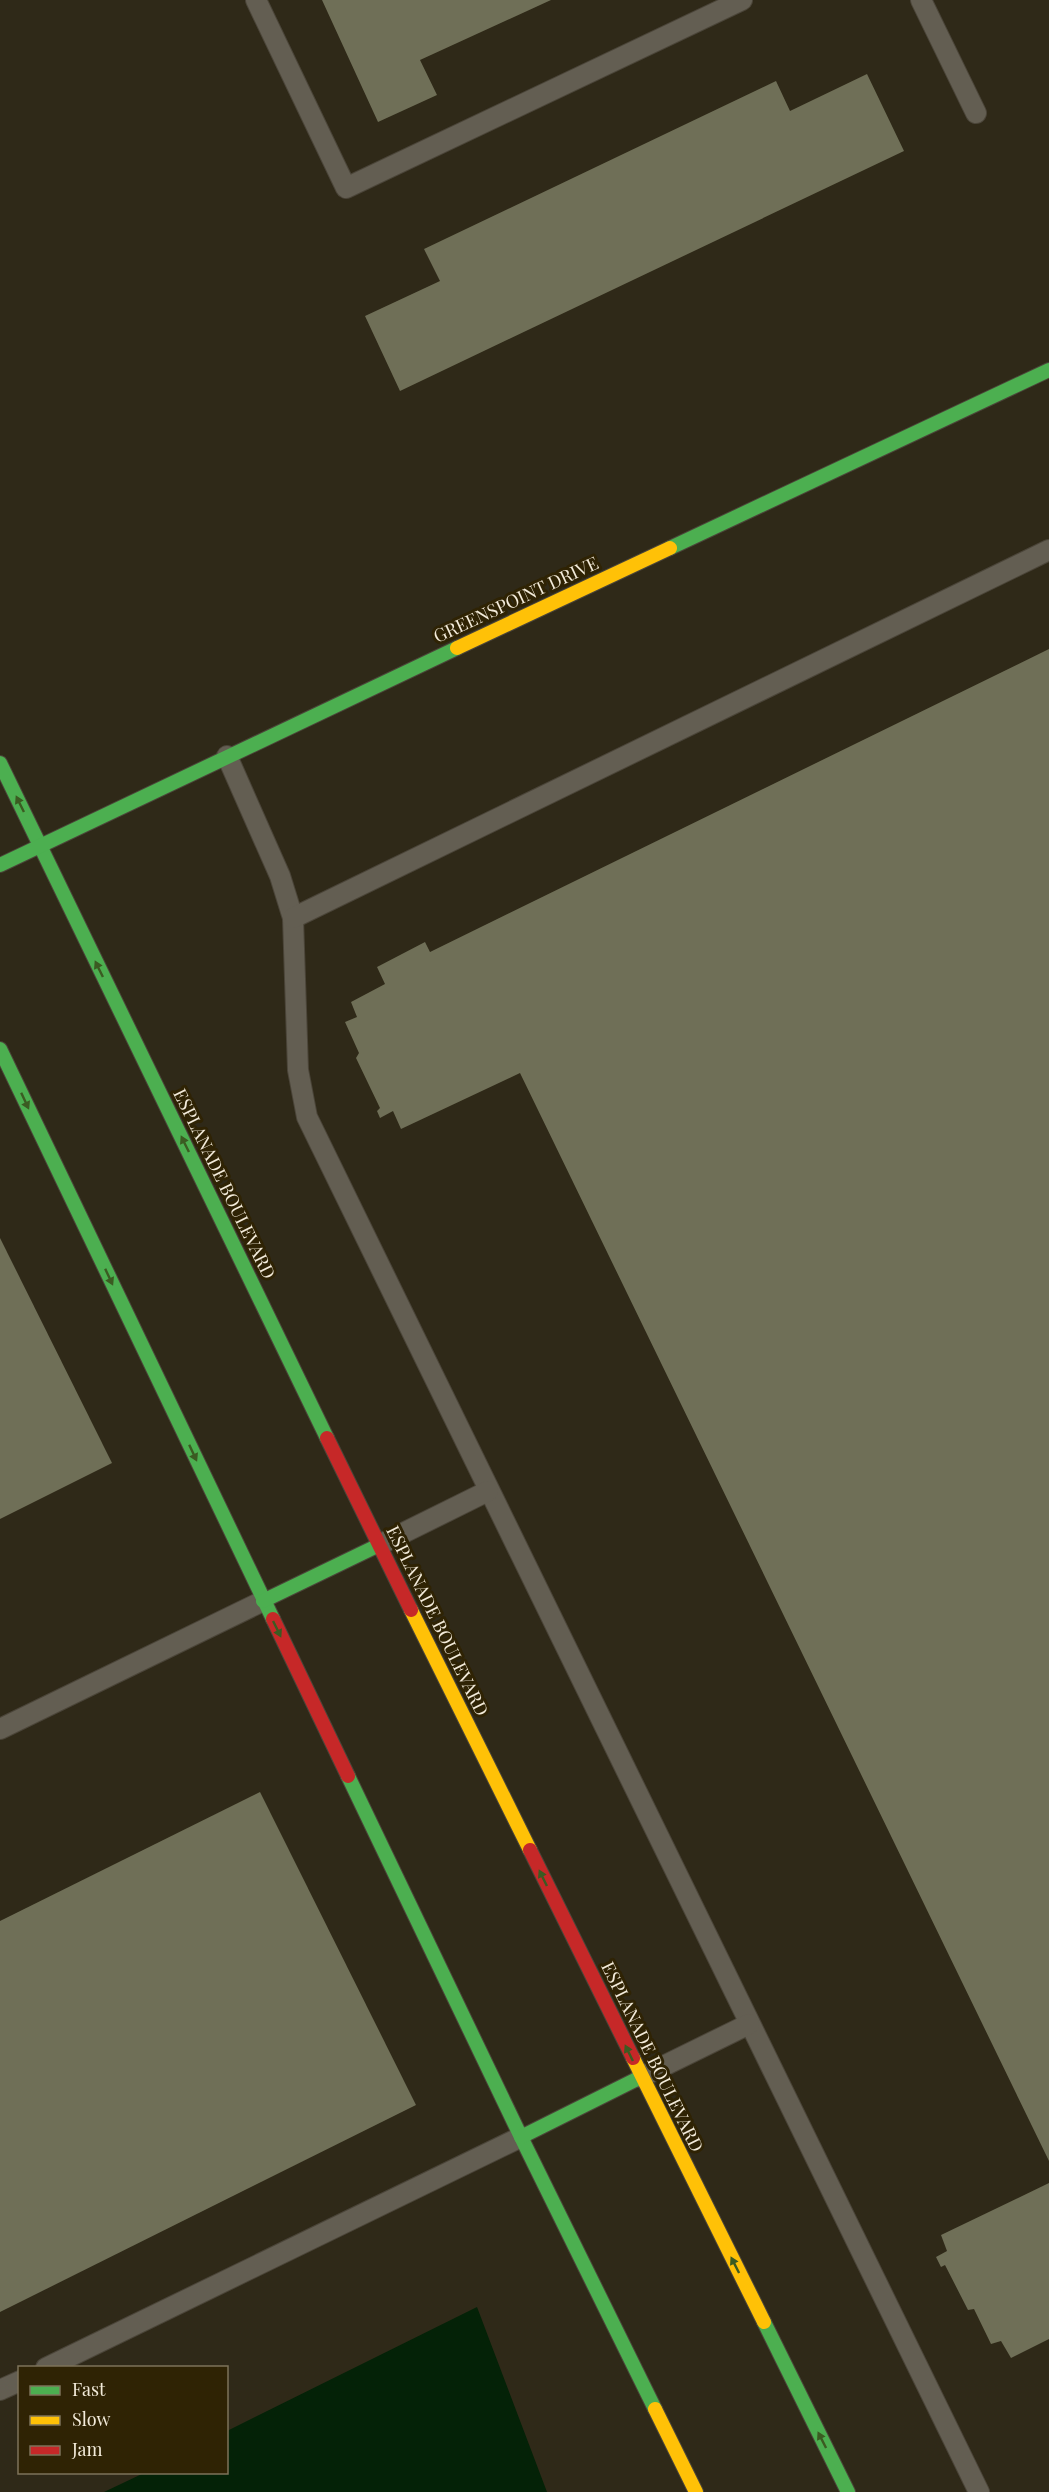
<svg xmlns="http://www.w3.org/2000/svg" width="1049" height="2492" viewBox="0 0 1049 2492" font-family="'Playfair Display',serif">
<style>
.water{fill:#042207}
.building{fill:#6f6f57}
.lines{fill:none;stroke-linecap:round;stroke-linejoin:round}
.lane-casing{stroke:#4b4539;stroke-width:22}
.fast-casing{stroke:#4b4539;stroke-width:16}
.slow-casing{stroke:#4b4539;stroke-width:16}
.jam-casing{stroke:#4b4539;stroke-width:16}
.lane{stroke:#635e52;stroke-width:20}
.fast{stroke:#4caf50;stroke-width:14}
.slow{stroke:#ffc107;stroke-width:14}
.jam{stroke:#c62828;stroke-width:14}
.oneway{fill:#3b5b22}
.labels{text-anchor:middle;stroke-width:6;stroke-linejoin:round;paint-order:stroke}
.street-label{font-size:18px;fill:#f3ebda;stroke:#2f2304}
</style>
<rect width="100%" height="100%" fill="#2f2918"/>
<path class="water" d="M477,2307L547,2492H104L144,2473L226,2472L227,2431Z"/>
<g class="building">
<path d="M322,0H551L420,60L437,95L378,122Z"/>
<path d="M867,74L904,151L400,391L365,316L440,281L424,249L776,81L790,111Z"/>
<path d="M1049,649V2161L520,1073L401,1129L393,1111L380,1118L377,1111L380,1108L356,1058L359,1053L345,1022L357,1017L351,1002L385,984L377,967L425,942L430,952Z"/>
<path d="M0,1238L112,1463L0,1519Z"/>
<path d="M260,1792L416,2105L0,2312V1921Z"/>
<path d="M1049,2183V2339L1011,2358L1001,2341L991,2344L974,2309L968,2310L945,2265L941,2267L936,2257L947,2251L941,2235Z"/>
</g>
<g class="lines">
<g class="lane-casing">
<g id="lane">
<path d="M256,0L346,188L742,0"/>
<path d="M921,0L976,113"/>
<path d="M227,756L280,876L293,918L298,1070L307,1117L979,2492"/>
<path d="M293,918L1049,550"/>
<path d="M379,1545L488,1491"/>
<path d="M0,1729L263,1601"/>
<path d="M641,2077L749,2024"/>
<path d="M46,2368L521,2137"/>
<path d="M0,2390L20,2381"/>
</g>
</g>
<g class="fast-casing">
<g id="fast">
<path d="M670,548L1049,370"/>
<path d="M0,763L327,1438"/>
<path d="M0,865L457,648"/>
<path d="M0,1049L273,1619"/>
<path d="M263,1601L379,1545"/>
<path d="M348,1776L521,2137L655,2409"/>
<path d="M521,2137L641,2077"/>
<path d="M764,2322L848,2492"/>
</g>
</g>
<g class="slow-casing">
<g id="slow">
<path d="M457,648L670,548"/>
<path d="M411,1610L530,1850"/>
<path d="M633,2058L764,2322"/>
<path d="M655,2409L696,2492"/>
</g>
</g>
<g class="jam-casing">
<g id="jam">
<path d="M327,1438L411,1610"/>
<path d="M273,1619L348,1776"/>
<path d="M530,1850L633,2058"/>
</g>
</g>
<use href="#lane" class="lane"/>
<use href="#fast" class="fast"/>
<use href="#slow" class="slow"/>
<use href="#jam" class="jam"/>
</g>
<defs><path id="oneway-solid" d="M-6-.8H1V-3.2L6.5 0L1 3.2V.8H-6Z" transform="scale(1.5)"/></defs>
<g class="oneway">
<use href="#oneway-solid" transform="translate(20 804) rotate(-116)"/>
<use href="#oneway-solid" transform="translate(99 969) rotate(-116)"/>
<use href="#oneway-solid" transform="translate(25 1101) rotate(65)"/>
<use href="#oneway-solid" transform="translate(185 1144) rotate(-116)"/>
<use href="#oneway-solid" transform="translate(109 1277) rotate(65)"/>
<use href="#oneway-solid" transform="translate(193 1453) rotate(65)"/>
<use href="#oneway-solid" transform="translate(277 1629) rotate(64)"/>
<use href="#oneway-solid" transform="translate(543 1878) rotate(-116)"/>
<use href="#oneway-solid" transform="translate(629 2053) rotate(-116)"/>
<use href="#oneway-solid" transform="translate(735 2265) rotate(-117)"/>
<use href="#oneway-solid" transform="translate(822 2440) rotate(-117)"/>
</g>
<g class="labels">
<g class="street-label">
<text transform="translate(516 600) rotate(-25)" y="6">GREENSPOINT DRIVE</text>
<text transform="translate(224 1184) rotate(64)" y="6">ESPLANADE BOULEVARD</text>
<text transform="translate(437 1621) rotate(64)" y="6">ESPLANADE BOULEVARD</text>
<text transform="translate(652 2057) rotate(64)" y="6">ESPLANADE BOULEVARD</text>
</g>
</g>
<rect x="18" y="2366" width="210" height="108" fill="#2f2304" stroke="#7d735a" stroke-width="1.5"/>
<rect x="30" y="2386" width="30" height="9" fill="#4caf50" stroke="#7d735a" stroke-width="1.5"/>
<text x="72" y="2396" font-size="18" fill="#f3ebda">Fast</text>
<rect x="30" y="2416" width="30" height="9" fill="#ffc107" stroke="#7d735a" stroke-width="1.5"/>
<text x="72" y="2426" font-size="18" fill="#f3ebda">Slow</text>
<rect x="30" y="2446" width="30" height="9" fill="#c62828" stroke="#7d735a" stroke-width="1.5"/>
<text x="72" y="2456" font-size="18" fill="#f3ebda">Jam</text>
</svg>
